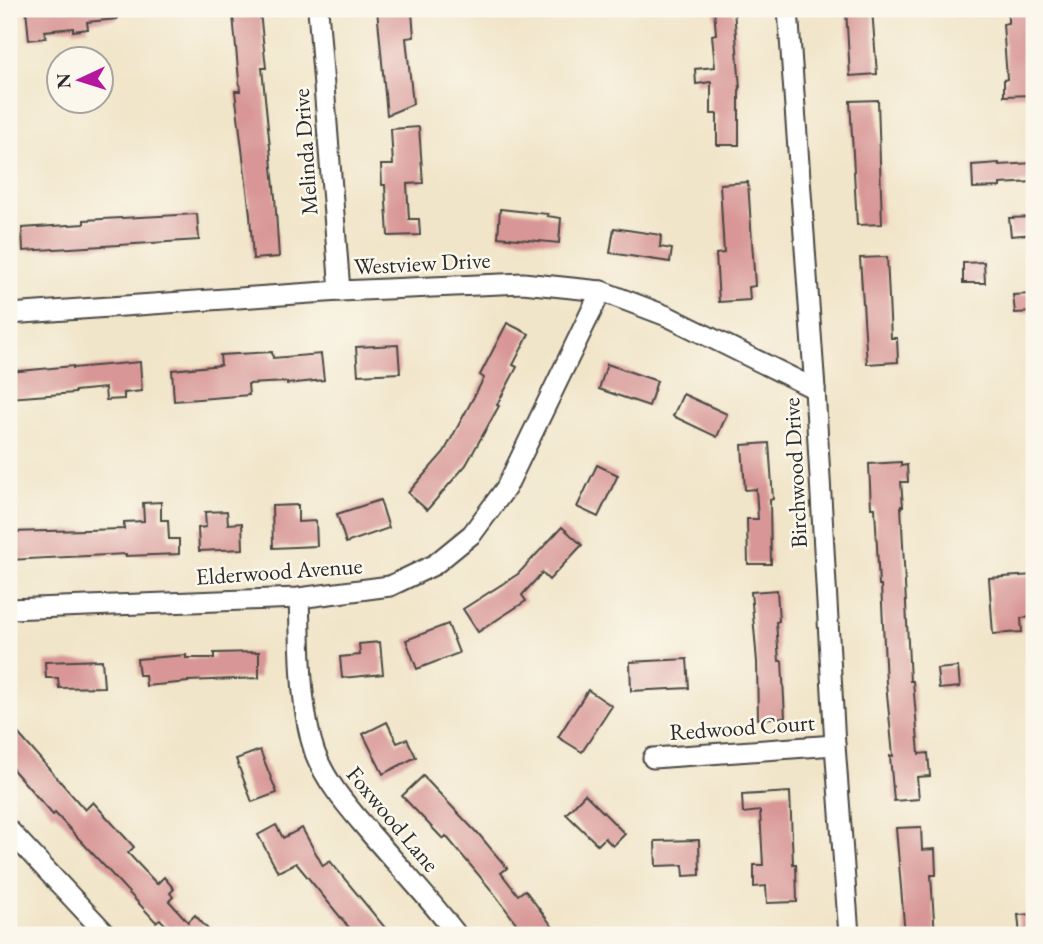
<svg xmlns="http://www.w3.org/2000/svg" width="1043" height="944" viewBox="0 0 1043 944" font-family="'EB Garamond',serif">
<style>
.building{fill:#d89796}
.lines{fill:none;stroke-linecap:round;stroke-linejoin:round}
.minor-casing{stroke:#494743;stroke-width:23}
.minor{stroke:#fff;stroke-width:19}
.labels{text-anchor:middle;stroke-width:5;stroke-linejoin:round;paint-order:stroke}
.street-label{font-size:23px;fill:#2b2b2b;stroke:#fbf7ec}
</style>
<rect width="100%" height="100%" fill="#fbf7ec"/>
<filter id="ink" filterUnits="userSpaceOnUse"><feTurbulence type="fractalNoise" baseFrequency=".0143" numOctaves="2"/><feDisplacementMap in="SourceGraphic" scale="14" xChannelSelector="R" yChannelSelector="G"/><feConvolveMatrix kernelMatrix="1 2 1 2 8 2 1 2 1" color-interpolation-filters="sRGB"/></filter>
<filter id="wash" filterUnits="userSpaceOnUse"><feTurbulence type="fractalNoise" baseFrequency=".00686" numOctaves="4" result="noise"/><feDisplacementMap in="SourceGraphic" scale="28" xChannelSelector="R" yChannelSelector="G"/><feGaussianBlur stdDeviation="1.57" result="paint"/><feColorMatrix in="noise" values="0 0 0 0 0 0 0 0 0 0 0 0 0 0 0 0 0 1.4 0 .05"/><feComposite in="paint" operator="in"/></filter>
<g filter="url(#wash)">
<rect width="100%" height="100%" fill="#f1e5c9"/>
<g id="blocks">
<g class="building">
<path d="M26,9H116L117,19L87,22L88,29L73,31V28L45,31L46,38L29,40Z"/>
<path d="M377,9H403V13L412,12L414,37L406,38L413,104L387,115Z"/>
<path d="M714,9H734L740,89L739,90V145H717V114H711V82L696,84L695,69L715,67L712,35L716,34Z"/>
<path d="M846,9H872L877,74L850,76Z"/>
<path d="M1008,9H1034V95L1004,96V80L1007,79L1003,24L1008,23Z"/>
<path d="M260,12L266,68H262L275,197L279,257L253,259L250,215L235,91H240L233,15Z"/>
<path d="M878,100L882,224L857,225L850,101Z"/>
<path d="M419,127L423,183L407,184L409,219H419L420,235L388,236L385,185H382L381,165H393L391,129Z"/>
<path d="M999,163V165L1034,163V182L1000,184V187L973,188L972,165Z"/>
<path d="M748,182L755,286L749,287L750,300L719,302L716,254L724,253L720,184Z"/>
<path d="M500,209L548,214L547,216L561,218L559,243L498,237Z"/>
<path d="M197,214L199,240L23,251L22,228L84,224V220Z"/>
<path d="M1034,217V234L1011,236L1009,218Z"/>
<path d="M614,228L661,235L660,247L672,249L670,262L610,253Z"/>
<path d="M887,257L891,338H897L898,362L867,364L860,258Z"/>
<path d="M984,262L985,283H963V263Z"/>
<path d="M1031,294L1033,312L1015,313L1013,295Z"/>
<path d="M507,323L529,334L513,365L517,367L497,405L499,406L466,465L427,510L408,493L444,452L484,378L480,375Z"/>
<path d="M398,345L400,373L358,375L356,347Z"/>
<path d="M272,352L273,358L321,354L324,380L287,384V382L248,384L249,395L174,401L172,370L221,365L220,355Z"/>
<path d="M140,362L142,391L124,393V399L106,400L105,388L75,391V393L9,398V372L73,366V368Z"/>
<path d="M607,364L657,381L649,406L599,389Z"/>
<path d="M683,394L727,414L717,437L673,416Z"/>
<path d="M769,443L773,499L770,500L771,564H748L747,519H758L756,489L745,490L742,445Z"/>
<path d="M901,462V466L907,465L908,482H901L903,506H901L910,681H913L919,754L928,753L930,776L917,777L919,799L894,801L890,756H893L886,683L881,585H879L875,508H871L869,464Z"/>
<path d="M597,465L618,475L598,517L577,507Z"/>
<path d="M380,500L389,528L346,543L337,514Z"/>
<path d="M161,502V520H168L169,539H179V554L126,556V554L9,560V532L124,529V522L144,521L143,503Z"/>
<path d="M298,505V522L316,521L317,546L273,548L272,506Z"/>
<path d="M227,511L228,524L242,523L243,549L199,551L198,528L206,527L205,512Z"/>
<path d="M562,527L582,545L549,580L542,573L522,595L526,601L478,632L463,609L518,574Z"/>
<path d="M1034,575L1033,617L1021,618L1022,632L993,634L989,578Z"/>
<path d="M777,590L779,621L776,622L779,661H782L785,717L758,719L757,662L751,592Z"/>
<path d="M448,624L459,653L417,669L406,640Z"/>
<path d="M380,642L383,674L342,678L340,657L360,655L359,644Z"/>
<path d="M259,652V678L188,681V682L146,686L145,675H139L137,659L186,655V658H214V653Z"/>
<path d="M687,659L689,688L631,691L630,662Z"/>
<path d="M102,660L104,687L59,688L58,678H46L45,662Z"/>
<path d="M958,667L960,687L939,689L937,669Z"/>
<path d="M588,690L612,706L582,752L558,737Z"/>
<path d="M387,722L397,743L407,739L416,757L383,774L363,734Z"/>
<path d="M9,723L85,810L93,802L134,847L128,853L157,884L164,877L174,889L170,893L173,897L169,901L188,922L195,915L213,935H172L174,934L160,919L156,922L55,813L53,815L9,765Z"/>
<path d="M260,750L277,793L252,802L236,759Z"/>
<path d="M423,776L476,832H477L507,868L501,873L518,895L525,890L552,926L540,935H525L493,892L446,836L443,839L402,796Z"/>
<path d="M790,792L793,864H796L797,902L767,903L766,886L754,887V865H763L760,811L743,813L742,795Z"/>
<path d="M585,794L625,834L613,846L605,838L598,845L566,814Z"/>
<path d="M276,825L283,838L302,828L323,866L330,861L391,935H355L296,863L278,872L258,835Z"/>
<path d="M921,827L922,850L935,849L936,875H931L935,935H905L896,828Z"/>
<path d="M699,840L700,875L684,876L683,865L656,866L655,841Z"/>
<path d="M1034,914V935H1020L1018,915Z"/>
</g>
</g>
</g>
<g filter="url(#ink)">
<use href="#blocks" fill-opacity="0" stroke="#494743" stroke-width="2"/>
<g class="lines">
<g class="minor-casing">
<g id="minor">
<path d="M318,9L340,291"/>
<path d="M788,9L815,389L835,745L849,935"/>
<path d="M9,314L340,291L523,283L601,291L667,316L815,389"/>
<path d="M299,598C301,648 299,706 315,753C327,784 349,808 370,833C399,867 430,899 457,935"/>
<path d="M9,609L299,598L390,586L434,565L472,534L506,488L601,291"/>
<path d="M653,758L835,745"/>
<path d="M9,830L107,935"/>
</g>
</g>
<use href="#minor" class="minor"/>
</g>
</g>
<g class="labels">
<g class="street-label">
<text transform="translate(305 152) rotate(-94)" y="8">Melinda Drive</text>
<text transform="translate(422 263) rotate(-3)" y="8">Westview Drive</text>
<text transform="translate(795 473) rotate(-93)" y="8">Birchwood Drive</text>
<text transform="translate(279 571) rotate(-4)" y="8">Elderwood Avenue</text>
<text transform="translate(742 727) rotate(-4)" y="8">Redwood Court</text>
<text transform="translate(393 819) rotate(50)" y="8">Foxwood Lane</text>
</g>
</g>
<rect width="1043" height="944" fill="none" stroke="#fbf7ec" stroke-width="35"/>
<g transform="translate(80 80) rotate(266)"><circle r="33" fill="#fbf7ec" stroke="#a8a59f" stroke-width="2"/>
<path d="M0-5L12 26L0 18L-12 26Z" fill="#b5179e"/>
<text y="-10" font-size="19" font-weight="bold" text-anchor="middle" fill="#2b2b2b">N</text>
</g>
</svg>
